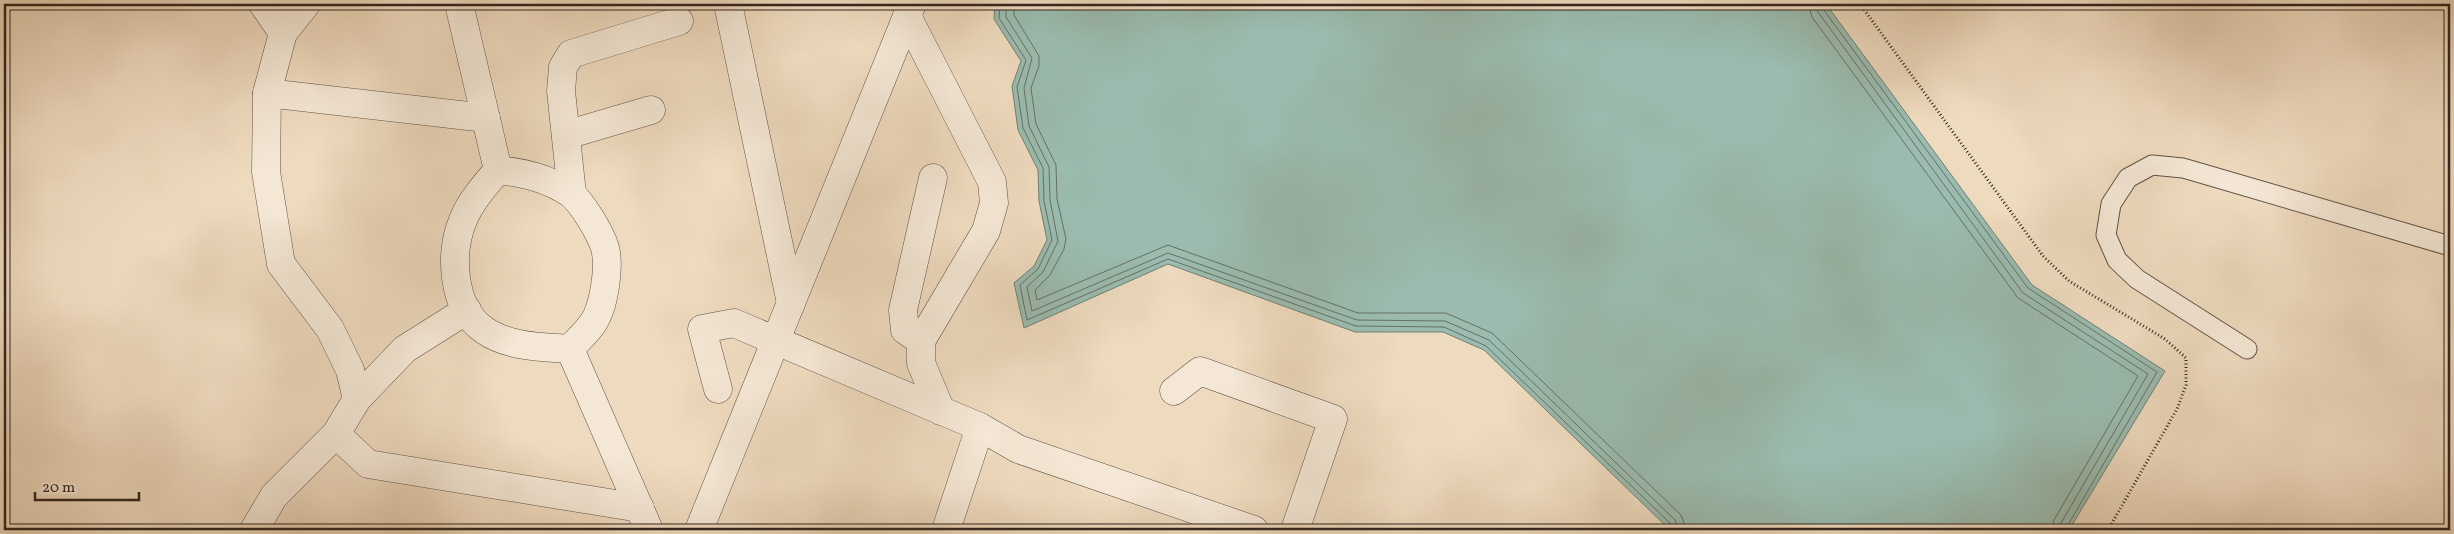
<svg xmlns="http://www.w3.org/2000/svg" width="2454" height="534" viewBox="0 0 2454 534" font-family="Vollkorn,serif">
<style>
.water{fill:#9abbae;stroke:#717f74}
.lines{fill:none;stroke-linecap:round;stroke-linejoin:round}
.shore{stroke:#667066;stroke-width:1}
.service-casing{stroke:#625246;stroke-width:21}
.minor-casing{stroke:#625246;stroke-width:29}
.path{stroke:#33251e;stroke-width:3;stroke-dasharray:1 2.5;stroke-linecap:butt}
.service{stroke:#f4e7d5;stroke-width:19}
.minor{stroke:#f4e7d5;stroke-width:28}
</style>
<rect width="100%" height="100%" fill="#eedabe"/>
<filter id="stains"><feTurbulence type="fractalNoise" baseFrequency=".004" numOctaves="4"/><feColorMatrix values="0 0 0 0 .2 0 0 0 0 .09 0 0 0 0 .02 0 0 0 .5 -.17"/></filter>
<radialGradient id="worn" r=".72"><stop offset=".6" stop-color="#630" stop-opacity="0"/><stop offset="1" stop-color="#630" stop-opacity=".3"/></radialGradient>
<path class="water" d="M995,4H1826L2032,285L2165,371L2069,530H1670L1484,350L1443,332H1355L1168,264L1024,328L1014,283L1034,266L1047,240L1039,201L1038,170L1018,130L1012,86L1021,61L994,19Z"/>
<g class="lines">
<g class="shore">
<path d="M1000,4L999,18L1026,60L1017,87L1023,128L1043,168L1044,201L1052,240L1038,269L1020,285L1027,320L1168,259L1356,326L1444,327L1486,346L1671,524L1673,530"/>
<path d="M1006,4V17L1032,58L1024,88L1029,126L1049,167L1050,200L1058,241L1043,272L1027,287L1032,311L1168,253L1357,320L1445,321L1489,340L1675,520L1679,530"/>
<path d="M1014,4V15L1039,56V66L1031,88L1036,124L1056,165L1057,199L1066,239L1064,249L1050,275L1035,290L1037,300L1168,245L1358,313H1446L1492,333L1681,515L1687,530"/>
<path d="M1808,4L1812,17L2018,298L2138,376L2054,520L2051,530"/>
<path d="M1816,4L1818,12L2023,293L2148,374L2061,523L2059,530"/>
<path d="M1822,4L1823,9L2028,288L2157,372L2065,530"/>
</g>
<g class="service-casing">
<path id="service" d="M2247,349L2137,279L2117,260L2106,235L2111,204L2128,178L2152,165L2183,168L2450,246"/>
</g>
<g class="minor-casing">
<g id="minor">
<path d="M263,4L283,33"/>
<path d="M459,4L498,170C525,173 547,178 570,193C582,202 601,234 605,248C610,267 604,307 593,323C587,332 578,340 570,349L649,530"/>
<path d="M728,4L791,303"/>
<path d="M907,16L992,182L994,203L986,231L921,341V363L941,411"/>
<path d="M267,93L486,118"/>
<path d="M566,135L651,110"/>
<path d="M498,170C485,185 470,202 463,220C449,254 452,308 484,330C508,347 542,347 570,349"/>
<path d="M572,194L561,91L563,67L571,54L679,21"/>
<path d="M921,341L905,330L903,310L933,178"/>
<path d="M718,389L702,329L734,323L980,427L1018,449L1254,530"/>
<path d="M1174,391L1200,371L1333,419L1295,530"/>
<path d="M357,399L405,349L467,310"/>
<path d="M336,434L368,464L640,508"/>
<path d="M254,530L274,496L336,434L357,399L350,370L330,329L281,264L266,172L267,93L283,33L306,4"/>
<path d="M699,530L912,4"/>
<path d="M946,530L980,427"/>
</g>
</g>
<path class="path" d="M1860,4L2043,256L2069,281L2165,339L2186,358V385L2177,409L2108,530"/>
<use href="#service" class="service"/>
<use href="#minor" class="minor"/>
</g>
<rect width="2454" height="534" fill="none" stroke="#eedabe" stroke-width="20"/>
<rect x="5" y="5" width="2444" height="524" fill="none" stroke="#33251e" stroke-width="2.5"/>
<rect x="10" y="10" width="2434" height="514" fill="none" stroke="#33251e"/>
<path d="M35 492v8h104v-8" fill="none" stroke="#33251e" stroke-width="2.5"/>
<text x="42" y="492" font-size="15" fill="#33251e" stroke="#f4e7d5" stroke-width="4" paint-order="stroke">20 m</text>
<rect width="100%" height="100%" filter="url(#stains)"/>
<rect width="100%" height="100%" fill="url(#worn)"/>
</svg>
